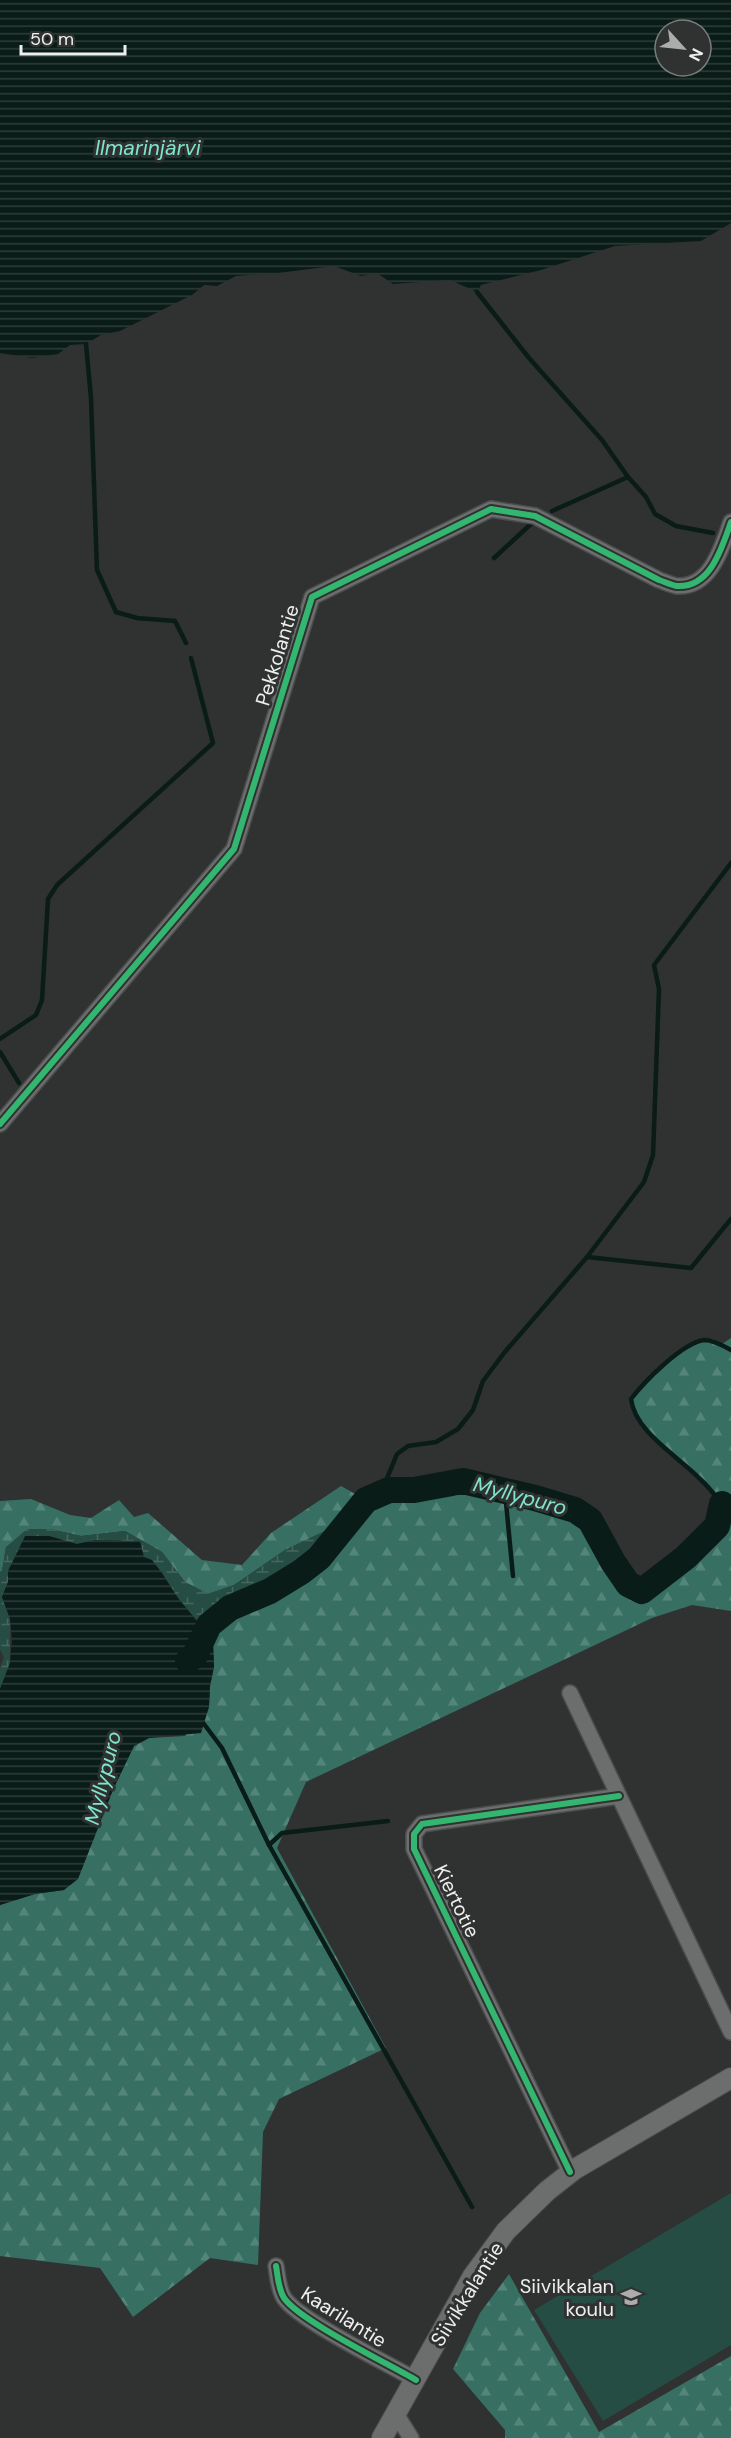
<svg xmlns="http://www.w3.org/2000/svg" width="731" height="2438" viewBox="0 0 731 2438" font-family="'DM Sans',sans-serif">
<style>
.grass{fill:#264d43}
.forest{fill:url(#forest-firs)}
.wetland{fill:url(#wetland-marsh)}
.water{fill:url(#water-rules);fill-rule:evenodd}
.lines{fill:none;stroke-linecap:round;stroke-linejoin:round}
.stream{stroke:#0a1c18;stroke-width:4.5}
.river{stroke:#0a1c18;stroke-width:26}
.minor-casing{stroke:#4b4d4c;stroke-width:18}
.secondary-casing{stroke:#4b4d4c;stroke-width:22}
.minor{stroke:#6c6e6d;stroke-width:15}
.secondary{stroke:#6c6e6d;stroke-width:20}
.cycleway-casing{stroke:#2f3231;stroke-width:10}
.cycleway{stroke:#33b770;stroke-width:6}
.labels{text-anchor:middle;stroke-width:6;stroke-linejoin:round;paint-order:stroke}
.street-label{font-size:20px;fill:#edefee;stroke:#2f3231}
.poi-label{font-size:20px;fill:#edefee;stroke:#2f3231;text-anchor:end}
.water-label{font-size:21px;font-style:italic;fill:#80e5cc;stroke:#2f3231}
</style>
<defs>
<pattern id="forest-firs" width="22" height="20" patternUnits="userSpaceOnUse" patternTransform="scale(1.5)"><rect width="22" height="20" fill="#377063"/><path d="M5 1l3.5 6h-7zM16 11l3.5 6h-7z" fill="#54857a"/></pattern>
<pattern id="wetland-marsh" width="20" height="14" patternUnits="userSpaceOnUse" patternTransform="scale(1.5)"><rect width="20" height="14" fill="#264d43"/><path d="M1 5h8M5 5V1M11 12h8M15 12V8" fill="none" stroke="#46675e"/></pattern>
<pattern id="water-rules" width="6" height="5" patternUnits="userSpaceOnUse" patternTransform="scale(1.5)"><rect width="6" height="5" fill="#0a1c18"/><path d="M0 2.5h6" fill="none" stroke="#2e3d3a"/></pattern>
</defs>
<rect width="100%" height="100%" fill="#303131"/>
<path class="grass" d="M731,2193V2345L603,2421L534,2310Z"/>
<g class="forest">
<path d="M731,1338V1611L692,1605L652,1618L306,1782L277,1848L386,2048L279,2099L263,2132L258,2265L210,2258L133,2317L100,2268L0,2256V1905L35,1894L64,1890L134,1746L149,1738L185,1736L209,1707L210,1686L214,1667L213,1642L206,1631L209,1625L230,1608L270,1591L341,1530L364,1501L344,1509L325,1531L285,1550L234,1585L208,1594L185,1582L162,1552L125,1531L81,1536L50,1529L6,1547L2,1571L0,1572V1501L31,1499L70,1515L91,1518L119,1500L134,1517L148,1513L202,1560L242,1565L271,1533L341,1486L366,1500L389,1490H414L463,1481L535,1498L575,1510L590,1520L613,1562L628,1584L642,1590L686,1557L717,1526L722,1504C715,1495 708,1486 700,1479C678,1456 635,1432 631,1399C644,1381 680,1344 704,1341C709,1340 717,1343 722,1344Z"/>
<path d="M509,2274L599,2432L731,2356V2438H505V2430L453,2369L480,2313Z"/>
</g>
<path class="wetland" d="M366,1500L319,1558L270,1591L230,1608L209,1625L206,1631L178,1598L152,1560L95,1540L77,1544L49,1536L8,1570V1582L2,1597L10,1619V1663L0,1689V1668L4,1657L0,1650V1572L2,1571L6,1547L27,1529H50L81,1536L125,1531L162,1552L185,1582L208,1594L234,1585L285,1550L325,1531L344,1509Z"/>
<g class="water">
<path d="M0,0H731V223L701,241L615,246L541,270L481,285L477,292L450,280L393,284L377,273L361,276L334,266L278,273L236,276L217,286L204,285L192,295L120,331L101,335L86,344L70,345L58,354L32,358L0,353ZM665,30H701V66H665Z"/>
<path d="M25,1536H49L77,1544L95,1540L140,1541L144,1557L152,1560L162,1573L178,1598L213,1641L214,1667L210,1686L209,1707L201,1733L149,1738L134,1746L113,1790L78,1879L64,1890L35,1894L0,1905V1689L10,1663L12,1639L10,1619L2,1597L8,1582V1571Z"/>
</g>
<g class="lines">
<g class="stream">
<path d="M477,292L529,358L602,440L628,477L646,497L655,514L676,526L713,533"/>
<path d="M86,344L91,398L97,570L116,612L137,618L175,621L186,643"/>
<path d="M552,511L628,477"/>
<path d="M494,558L532,523"/>
<path d="M0,1039L36,1015L42,1000L48,899L57,885L213,743L191,658"/>
<path d="M0,1052L19,1083"/>
<path d="M587,1257L691,1268L731,1219"/>
<path d="M505,1492L513,1576"/>
<path d="M381,1493L397,1454L408,1446L436,1442L458,1429L473,1410L483,1381L504,1353L587,1257L644,1182L653,1155L659,989L654,965L731,863"/>
<path d="M722,1504C715,1495 708,1486 700,1479C678,1456 635,1432 631,1399C644,1382 682,1343 704,1340C713,1340 724,1346 731,1350"/>
<path d="M204,1724L222,1748L269,1845L472,2207"/>
<path d="M269,1845L282,1833L388,1821"/>
</g>
<path class="river" d="M188,1661L195,1655L209,1625L230,1608L270,1591L301,1572L319,1558L366,1500L389,1490H414L463,1481L535,1498L575,1510L590,1520L613,1562L628,1584L642,1591L686,1557L717,1526L722,1504"/>
<g class="minor-casing">
<g id="minor">
<path d="M0,1124L234,849L312,597L491,509L535,516L659,580C665,582 671,585 677,586C711,588 722,547 731,522"/>
<path d="M570,1693L731,2032"/>
<path d="M570,2172L414,1849V1834L422,1824L619,1796"/>
<path d="M276,2266C278,2277 278,2288 284,2298C300,2321 387,2363 416,2380"/>
<path d="M396,2414L411,2438"/>
</g>
</g>
<g class="secondary-casing">
<path id="secondary" d="M382,2438L473,2276L506,2231L547,2191L575,2169L731,2078"/>
</g>
<use href="#minor" class="minor"/>
<use href="#secondary" class="secondary"/>
<g class="cycleway-casing">
<g id="cycleway">
<path d="M0,1124L234,849L312,597L491,509L535,516L659,580C665,582 671,585 677,586C711,588 722,547 731,522"/>
<path d="M570,2172L414,1849V1834L422,1824L619,1796"/>
<path d="M276,2266C278,2277 278,2288 284,2298C300,2321 387,2363 416,2380"/>
</g>
</g>
<use href="#cycleway" class="cycleway"/>
</g>
<defs>
<g id="school-bare" transform="scale(1.62)"><path d="M0-5L7-2L0 1L-7-2ZM-4 1L0 2.5L4 1V4Q0 6-4 4Z" fill="#abacac" stroke="#2f3231" stroke-width="2.5" paint-order="stroke"/></g>
</defs>
<g fill-rule="evenodd">
<use href="#school-bare" x="631" y="2297"/>
</g>
<g class="labels">
<g class="street-label">
<text transform="translate(277 655) rotate(-73)" y="7">Pekkolantie</text>
<text transform="translate(457 1901) rotate(64)" y="7">Kiertotie</text>
<text transform="translate(467 2294) rotate(-58)" y="7">Siivikkalantie</text>
<text transform="translate(344 2317) rotate(32)" y="7">Kaarilantie</text>
</g>
<g class="poi-label">
<text x="614" y="2293">Siivikkalan<tspan x="614" dy="23">koulu</tspan></text>
</g>
<g class="water-label">
<text x="148" y="155">Ilmarinjärvi</text>
<text transform="translate(520 1496) rotate(15)" y="7">Myllypuro</text>
<text transform="translate(103 1778) rotate(-76)" y="7">Myllypuro</text>
</g>
</g>
<g transform="translate(683 48) rotate(117)"><circle r="28" fill="#2f3231" stroke="#7b7e7d" stroke-width="1.5"/>
<path d="M0-4.5L10 22L0 15L-10 22Z" fill="#abacac"/>
<text y="-9" font-size="16" font-weight="bold" text-anchor="middle" fill="#edefee">N</text>
</g>
<path d="M21 45v9h104v-9" fill="none" stroke="#edefee" stroke-width="3"/>
<text x="30" y="45" font-size="18" fill="#edefee" stroke="#2f3231" stroke-width="4.5" paint-order="stroke">50 m</text>
</svg>
